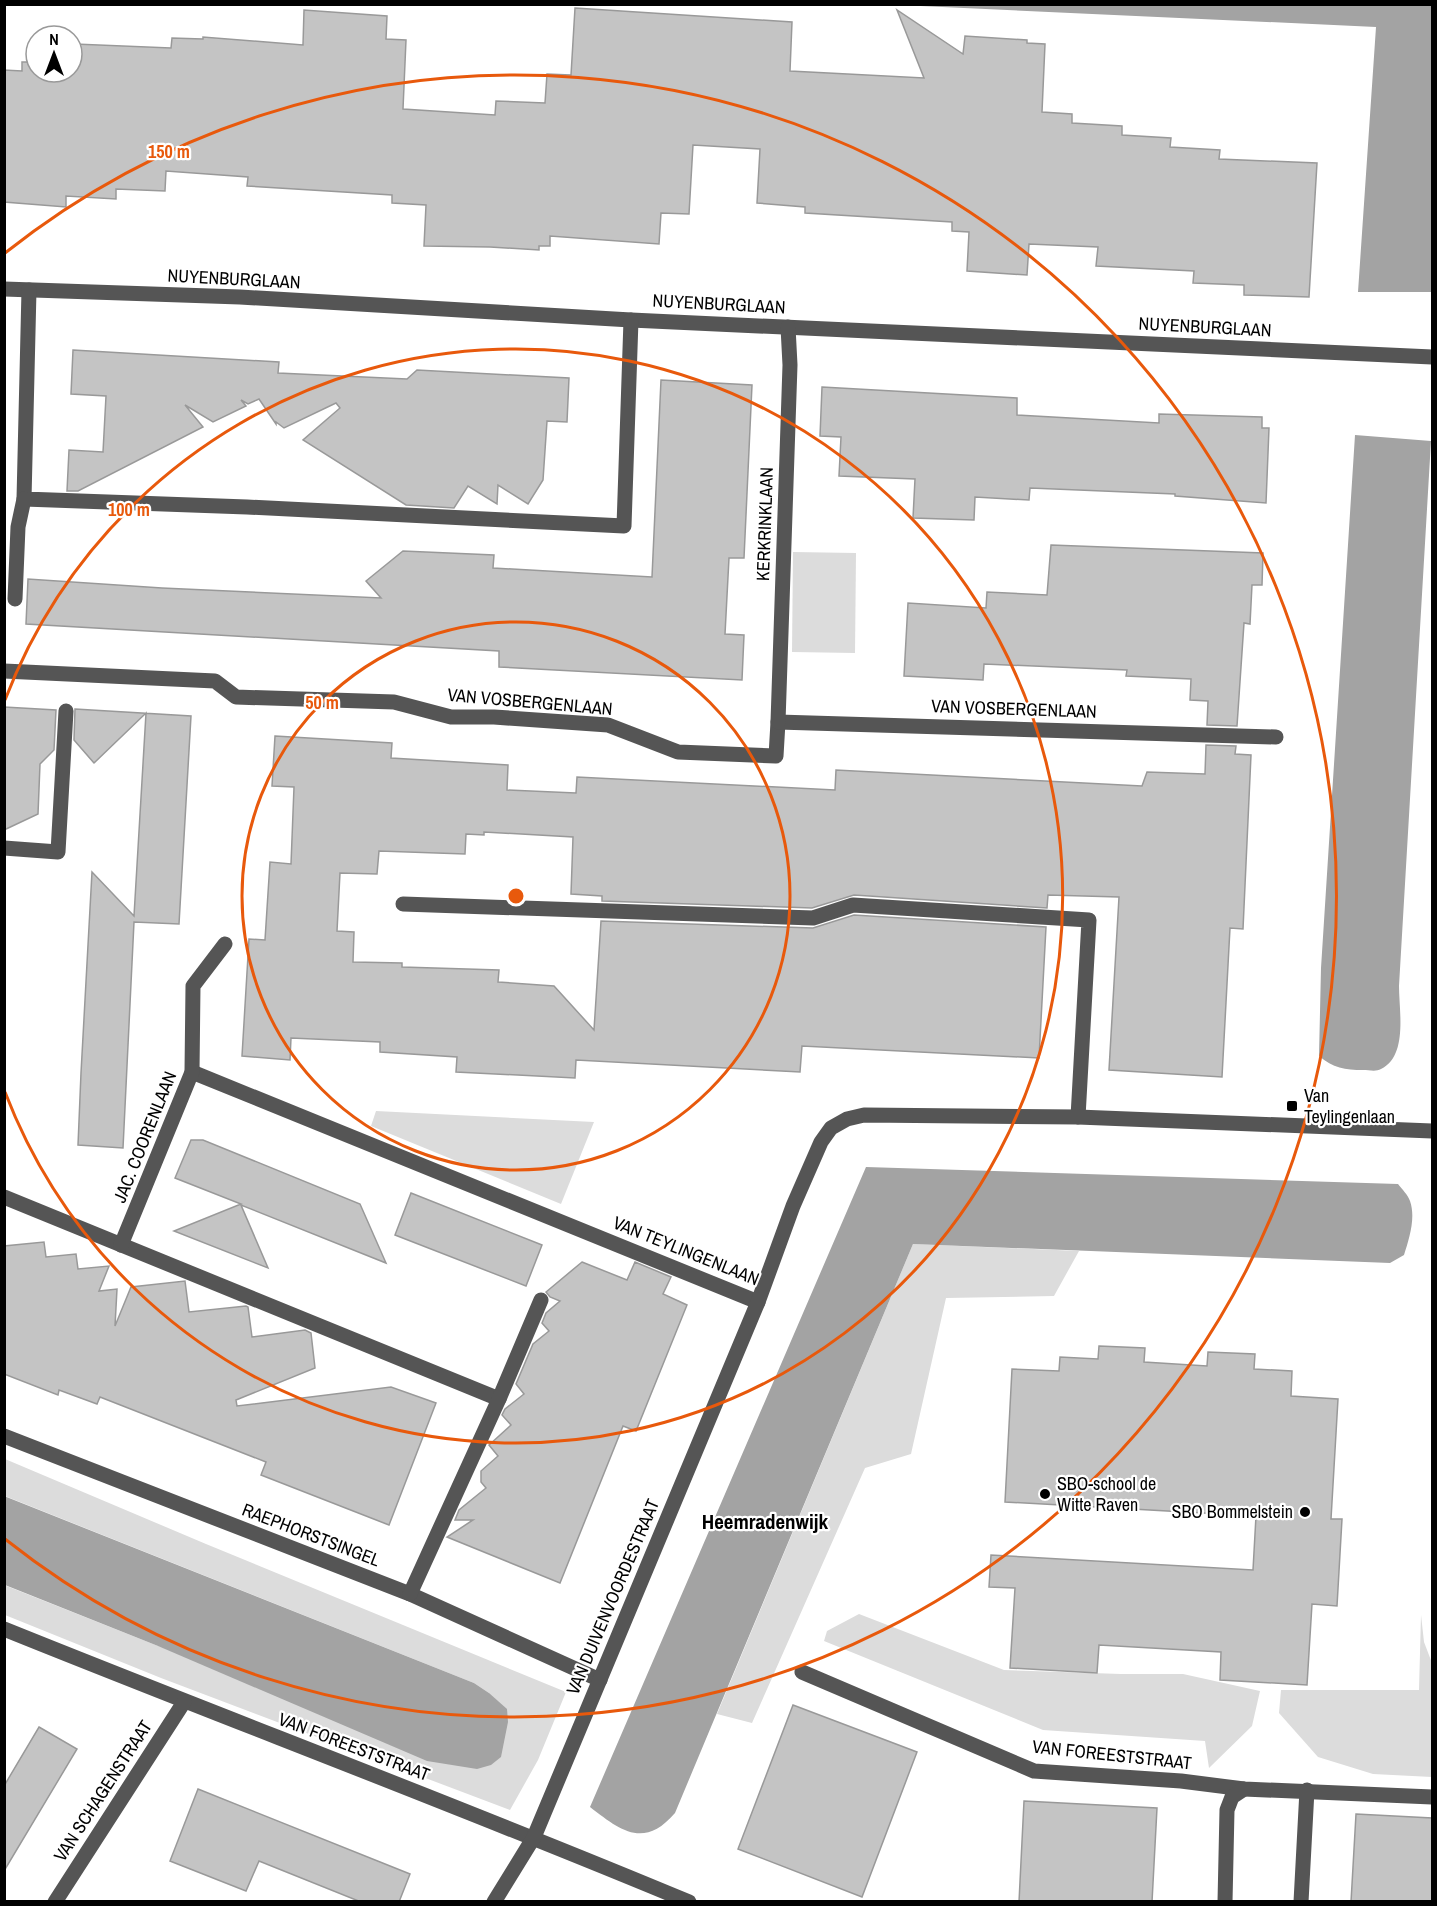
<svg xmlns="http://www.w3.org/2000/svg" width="1437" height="1906" viewBox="0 0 1437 1906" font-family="'Archivo Narrow',sans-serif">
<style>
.green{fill:#dcdcdc}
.water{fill:#a3a3a3}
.building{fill:#c4c4c4;stroke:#999;stroke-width:1.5}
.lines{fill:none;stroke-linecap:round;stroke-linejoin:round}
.minor{stroke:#555;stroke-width:15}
.ring{fill:none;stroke:#e8590c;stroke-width:3}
.poi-dot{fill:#000;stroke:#fff;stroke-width:2}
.labels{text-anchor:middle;stroke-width:4.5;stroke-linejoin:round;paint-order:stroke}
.street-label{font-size:18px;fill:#000;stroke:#fff}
.poi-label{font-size:18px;fill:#000;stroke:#fff;text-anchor:start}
.quarter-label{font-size:21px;font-weight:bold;fill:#000;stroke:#fff}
.centre{fill:#e8590c;stroke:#fff;stroke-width:3}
.ring-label{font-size:18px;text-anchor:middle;font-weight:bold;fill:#e8590c;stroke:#fff;stroke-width:4.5;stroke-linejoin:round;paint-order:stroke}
</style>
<rect width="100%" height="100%" fill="#fff"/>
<g class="green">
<path d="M793,552L856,553L855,653L792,652Z"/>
<path d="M376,1111L594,1122L561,1204L371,1126Z"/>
<path d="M913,1244L1079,1251L1054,1296L946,1298L911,1454L865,1468L752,1723L717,1714Z"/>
<path d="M5,1459L206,1544L566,1692L538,1760L510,1810L161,1678L5,1615L4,1585L158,1646L489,1693L474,1683L5,1496Z"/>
<path d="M859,1614L1004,1670L1121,1674H1183L1260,1691L1252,1726L1209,1768L1205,1741L1043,1730L824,1641L827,1631Z"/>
<path d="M1421,1615L1424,1642L1432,1663V1777L1373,1774L1318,1757L1279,1713L1281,1690H1419Z"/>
</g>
<g class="water">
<path d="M899,5H1432V292H1358L1376,27Z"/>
<path d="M1355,435L1431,441L1399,986C1399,1011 1408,1056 1381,1069C1376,1072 1369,1070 1363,1070C1345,1070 1333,1068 1319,1056L1321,968Z"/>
<path d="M866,1167L1398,1184C1402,1189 1408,1195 1410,1201C1416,1218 1409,1239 1404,1255L1390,1263L913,1244L675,1813C644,1849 621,1831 590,1807Z"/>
<path d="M4,1496L474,1683L489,1693L507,1709L508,1722L501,1757L491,1765L477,1769L427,1761L158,1646L5,1585Z"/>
</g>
<g class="building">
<path d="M575,8L792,22L790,71L924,78L897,10L963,54L965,36L1027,40V43L1045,44L1042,112L1072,114V123L1122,126V135L1171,138L1170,147L1220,150L1219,159L1317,163L1309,297L1244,295V285L1193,283L1194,271L1096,266L1098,247L1029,244L1027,275L967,271L969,232L952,231V222L805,213V207L757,203L760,149L693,145L689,214L661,213L659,244L550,236V246H539V250L490,247L424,246L426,205L392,203V195L247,186L248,177L166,171L165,191L116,189V199L66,196V207L4,202V70L22,71V62H36V72H72V53H74L75,44L171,48L172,38L203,39V37L303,45L304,10L387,16L386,39L406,40L403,109L495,115L496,101L545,103L547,74L571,75Z"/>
<path d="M73,350L279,362L278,373L407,379L417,370L569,378L567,422L547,421L543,480L528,504L498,485L497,504L468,486L454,508L406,505L303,440L340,408L336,403L284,428L276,422V424L259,399L248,404L241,400L246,406L213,422L185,405L203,427L78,491H67L69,450L103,452L106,396L71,394Z"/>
<path d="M661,380L752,385L744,558H729L725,634L744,635L742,680L499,667V651L26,624L28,579L162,588L381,598L366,581L403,551L494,555L493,568L652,577Z"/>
<path d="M822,387L1017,398V415L1159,423V414L1262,417V428H1269L1266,503L1175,496V494L1030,488L1029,500L975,497L974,520L913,518L915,479L839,476L841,437L820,436Z"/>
<path d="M1051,545L1263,553L1262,585H1252L1250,624L1244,623L1237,726L1207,725L1208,701L1190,700L1191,679L1126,676L1127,670L984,664L983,680L904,676L908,603L986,608L987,592L1047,595Z"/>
<path d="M4,707L56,710L54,750L40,764L38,814L4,830Z"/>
<path d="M75,709L191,716L179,924L134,922L123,1148L78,1145L81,1073L92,872L134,916L146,713L94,763L74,740Z"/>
<path d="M275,736L392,743L391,758L508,765L507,790L576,793L577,777L835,790L836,770L1142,786L1147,772L1205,774L1206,745L1236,746L1235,754L1251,755L1243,929L1230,928L1222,1077L1109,1070L1119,897L1048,895L1047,908L854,895L812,908L602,901V896L571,894L573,837L484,832V835L466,834L465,854L379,851L377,874L340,873L337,931L354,932L353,962L402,963V967L499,970L498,982L554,986L594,1030L601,921L813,928L854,915L1046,927L1039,1058L802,1046L800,1072L576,1060L575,1078L456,1072L457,1057L380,1052V1042L291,1038L290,1060L242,1056L249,939L265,940L270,862L291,864L294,787L272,786Z"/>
<path d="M191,1140H203L360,1204L386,1263L241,1205L268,1268L174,1231L241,1204L175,1178Z"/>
<path d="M411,1193L542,1245L526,1286L395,1235Z"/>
<path d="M44,1242L46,1257L76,1254L78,1269L109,1266L99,1291L117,1289L115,1326L131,1287L185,1281L189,1312L246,1306L248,1307L252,1337L305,1330L311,1333L315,1368L236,1400L237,1406L391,1387L436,1403L389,1525L261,1475L266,1462L100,1397L97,1404L59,1390L58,1395L4,1374V1246Z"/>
<path d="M582,1262L627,1280L635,1262L671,1277L663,1294L687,1305L636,1431L623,1426L560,1583L447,1537L473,1520H455L459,1510L486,1488L481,1482V1471L498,1456L489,1445L511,1425L502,1415L505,1409L524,1394L516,1384L533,1344L549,1331L542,1323L546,1313L560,1301L550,1297L546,1292Z"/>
<path d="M1099,1346L1145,1348L1144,1362L1207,1366L1208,1352L1255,1354L1254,1369L1292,1371L1291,1396L1338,1399L1331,1519H1342L1337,1606L1312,1604L1307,1685L1220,1680L1221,1652L1099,1645L1097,1673L1010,1668L1015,1588L989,1587L991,1555L1253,1570L1256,1516L1005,1502L1012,1369L1059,1371L1060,1357L1098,1359Z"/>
<path d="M793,1705L917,1752L862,1897L738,1849Z"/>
<path d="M39,1727L77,1749L4,1871V1786Z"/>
<path d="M198,1789L410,1874L399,1902H361L259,1861L246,1891L170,1861Z"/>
<path d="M1024,1801L1157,1808L1152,1902H1019Z"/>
<path d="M1356,1814L1432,1818V1902H1351Z"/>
</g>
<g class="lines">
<g class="minor">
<path d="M4,289L240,297L631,320L1432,357"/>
<path d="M29,290L24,499L247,507L624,526L631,320"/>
<path d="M15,599L18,527L24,499"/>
<path d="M4,671L215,681L236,697L394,702L451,717H494L608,725L678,752L776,756L778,722L1276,737"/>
<path d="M778,722L790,365L788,327"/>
<path d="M4,848L58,852L66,711"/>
<path d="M403,904L813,918L853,905L1089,920L1078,1117"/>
<path d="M192,1072L758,1302"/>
<path d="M4,1197L499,1399"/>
<path d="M121,1245L192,1072L193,986L225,944"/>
<path d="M4,1436L410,1594L600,1680"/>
<path d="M410,1594L499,1399L541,1300"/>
<path d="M4,1629C232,1721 462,1807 689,1902"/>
<path d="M802,1672L1034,1771L1181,1781L1244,1789L1432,1797"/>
<path d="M55,1902L184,1702"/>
<path d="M494,1902L534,1837L758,1302L793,1206L821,1142L831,1128L847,1119L864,1115L1078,1117L1432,1131"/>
<path d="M1225,1902L1227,1810L1232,1797L1244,1789"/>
<path d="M1301,1902L1307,1790"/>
</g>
</g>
<g class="ring">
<circle cx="516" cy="896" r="274"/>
<path d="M5 700A547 547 0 1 1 5 1092"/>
<path d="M5 253A821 821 0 1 1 5 1539"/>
</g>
<g class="poi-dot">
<rect x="1286" y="1100" width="12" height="12" rx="3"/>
<circle cx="1045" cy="1494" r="6"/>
<circle cx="1305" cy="1512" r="6"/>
</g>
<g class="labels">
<g class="street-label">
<text transform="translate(234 279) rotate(3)" y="6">NUYENBURGLAAN</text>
<text transform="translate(719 304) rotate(3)" y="6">NUYENBURGLAAN</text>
<text transform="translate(1205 327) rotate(3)" y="6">NUYENBURGLAAN</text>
<text transform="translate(765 524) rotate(-88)" y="6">KERKRINKLAAN</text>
<text transform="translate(530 702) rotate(5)" y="6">VAN VOSBERGENLAAN</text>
<text transform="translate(1014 709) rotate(2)" y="6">VAN VOSBERGENLAAN</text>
<text transform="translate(145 1137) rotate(-68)" y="6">JAC. COORENLAAN</text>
<text transform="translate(686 1251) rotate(22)" y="6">VAN TEYLINGENLAAN</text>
<text transform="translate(311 1535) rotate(21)" y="6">RAEPHORSTSINGEL</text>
<text transform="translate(613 1597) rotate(-67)" y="6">VAN DUIVENVOORDESTRAAT</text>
<text transform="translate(354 1747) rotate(21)" y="6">VAN FOREESTSTRAAT</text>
<text transform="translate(1112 1755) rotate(6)" y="6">VAN FOREESTSTRAAT</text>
<text transform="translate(103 1791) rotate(-57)" y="6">VAN SCHAGENSTRAAT</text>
</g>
<g class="poi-label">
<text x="1304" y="1102">Van<tspan x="1304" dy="21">Teylingenlaan</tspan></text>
<text x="1057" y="1490">SBO-school de<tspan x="1057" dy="21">Witte Raven</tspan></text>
<text x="1293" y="1518" text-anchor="end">SBO Bommelstein</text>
</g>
<g class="quarter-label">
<text x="765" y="1529">Heemradenwijk</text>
</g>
</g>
<circle cx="516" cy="896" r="9" class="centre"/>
<g class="ring-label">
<text x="169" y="158">150 m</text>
<text x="129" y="516">100 m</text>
<text x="322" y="709">50 m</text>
</g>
<rect width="1437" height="1906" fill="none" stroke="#000000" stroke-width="12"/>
<g transform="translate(54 54)"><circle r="28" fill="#ffffff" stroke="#999999" stroke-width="1.5"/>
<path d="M0-4.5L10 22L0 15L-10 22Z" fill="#000000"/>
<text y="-9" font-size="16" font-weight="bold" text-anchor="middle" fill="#000000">N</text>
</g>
</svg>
